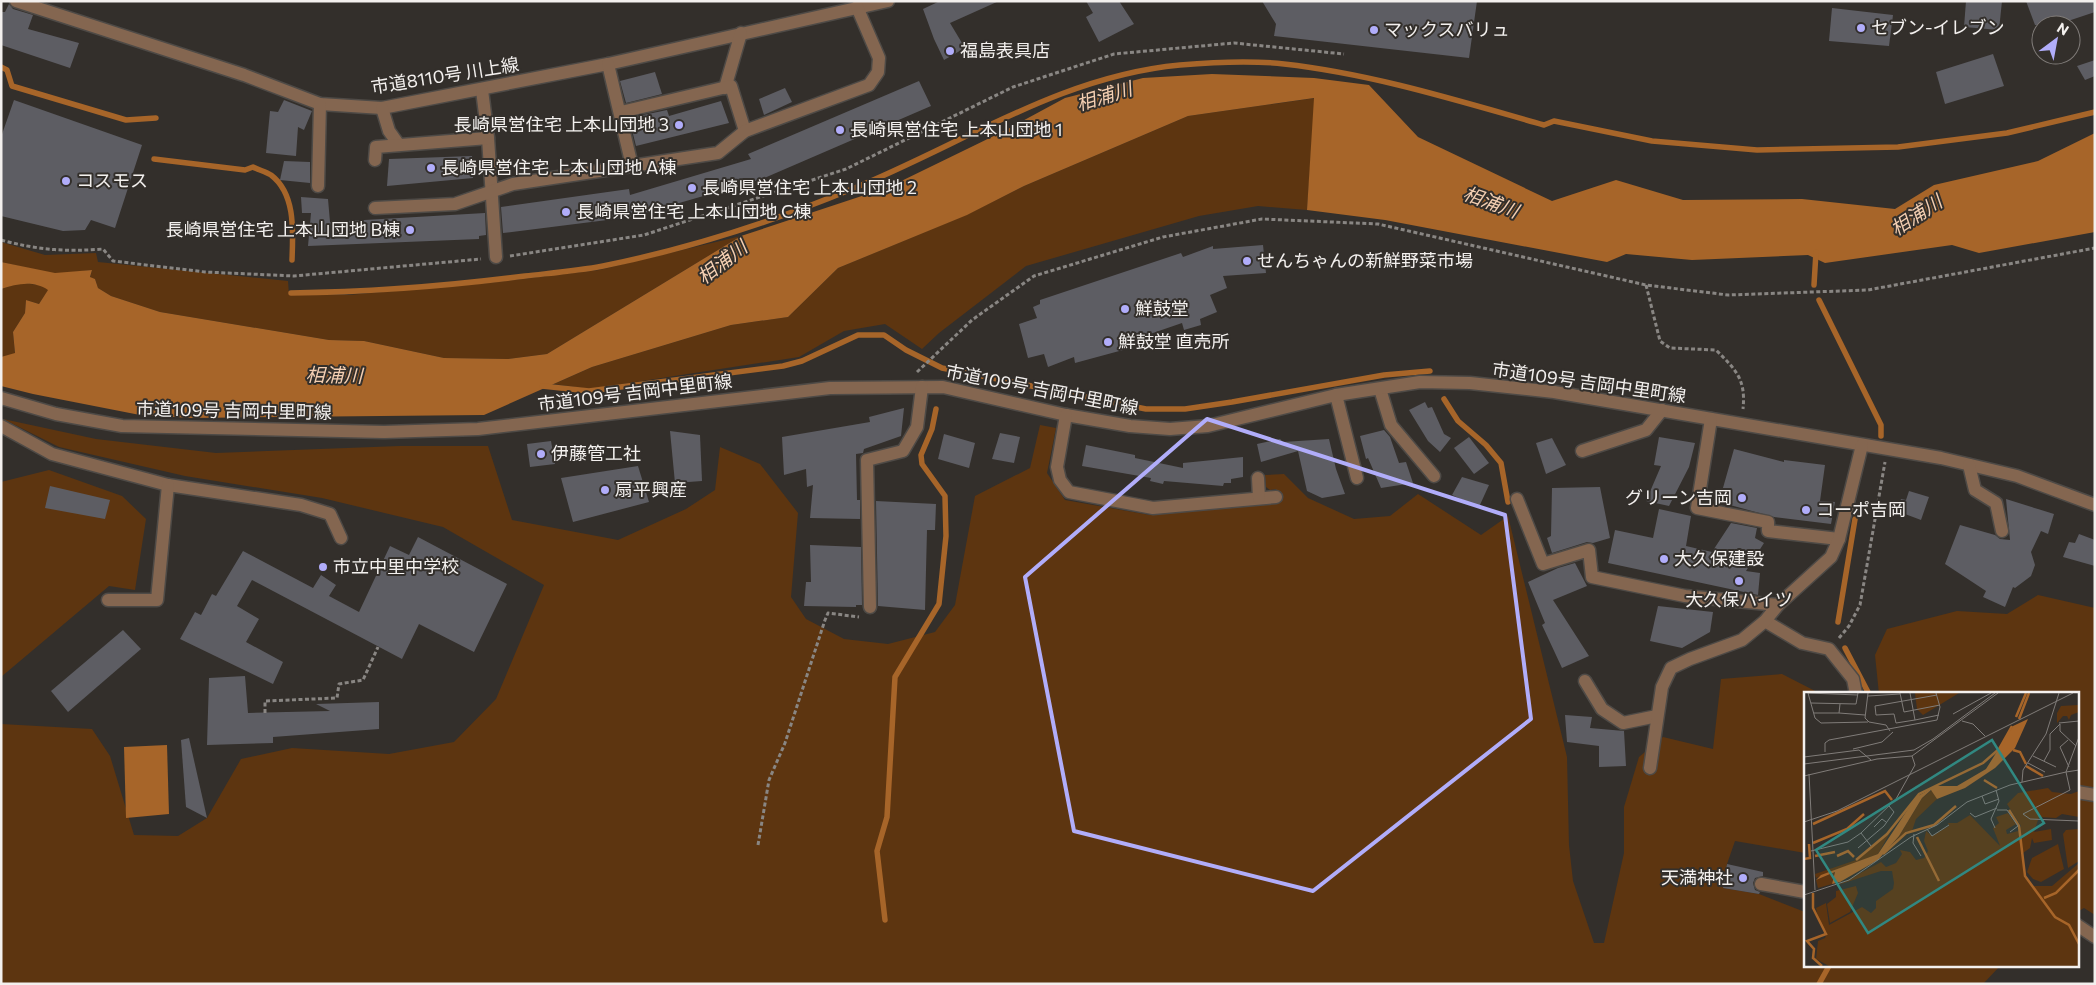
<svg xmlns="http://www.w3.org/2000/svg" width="2096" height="985" viewBox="0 0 2096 985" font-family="Commissioner,'Noto Sans JP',sans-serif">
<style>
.green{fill:#5d3510}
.water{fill:#a76529}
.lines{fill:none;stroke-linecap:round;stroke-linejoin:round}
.stream{stroke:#a76529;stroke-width:5.5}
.building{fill:#5d5d63}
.minor-casing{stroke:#4e4a46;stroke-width:15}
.path{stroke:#898683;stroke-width:3;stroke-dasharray:4 2.5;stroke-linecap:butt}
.minor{stroke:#846650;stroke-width:12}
.marked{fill:none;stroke:#b1adfa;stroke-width:4;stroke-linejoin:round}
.poi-dot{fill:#b1adfa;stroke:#332f2b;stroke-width:2}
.labels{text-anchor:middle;stroke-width:4;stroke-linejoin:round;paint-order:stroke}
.poi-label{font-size:18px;fill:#f3f0ee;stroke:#332f2b;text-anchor:start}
.street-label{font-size:18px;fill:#f3f0ee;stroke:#332f2b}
.water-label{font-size:19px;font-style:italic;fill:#f4cfb2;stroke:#332f2b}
.inset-river{fill:none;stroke:#a76529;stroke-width:2.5}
.inset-road{fill:none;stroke:#807c79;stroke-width:1}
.view{fill:#318881;fill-opacity:0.15;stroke:#318881;stroke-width:2.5}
.inset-edge{fill:none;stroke:#f3f0ee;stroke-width:2.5}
</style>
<rect width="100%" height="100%" fill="#332f2b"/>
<g class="green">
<path d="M1315,98L1307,210L1258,206L1199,216L1026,266L939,333L922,349L885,324L844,331L799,357L590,389L554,384L592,367L731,325L788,317L838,268L966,215L1024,186L1188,116Z"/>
<path d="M741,236L547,354L508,359L444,358L364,341L329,340L160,312L111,296L98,288L95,279L90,278L92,270L55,274L1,262V242L45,255L96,253L98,262L288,281L289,295H348L489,283L599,270Z"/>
<path d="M20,283L41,285L49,289L39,304L26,300L25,313L13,332L15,354L1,357V289Z"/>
<path d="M3,419L96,439L216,453L400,446H488L512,520L618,540L686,509L715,490L720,447L760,464L798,513L791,597L806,619L844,639L888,644L935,632L955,605L975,496L1030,468L1040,425L1056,428L1047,473L1065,500L1150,515L1276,503V489L1270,490L1266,487L1265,475L1284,474L1308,498L1354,519L1390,516L1418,494L1481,535L1508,516L1567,757L1569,845L1573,881L1594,943H1604L1624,853V807L1639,757L1663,737L1713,749L1721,679L1782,674L1821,694H1805V853L1735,841L1727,864L1723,888L1759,894L1805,912V966H2000L1983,984H1V724L92,729L110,756L134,835L178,836L207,818L241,759L292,748L389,754L454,742L496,699L544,585L443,527L322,498L185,476L59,447Z"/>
<path d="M49,470L122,496L146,519L135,590L109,586L1,677V482Z"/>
<path d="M2038,595L2095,608V915L2084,908L2077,912V694H1879L1875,655L1887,629L1957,611L2007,614Z"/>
</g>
<g class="water">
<path d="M1212,74L1314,78L1369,85L1418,137L1552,201L1616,180L1683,200L1802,199L1895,209L1934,185L2038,161L2095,133V232L1979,253L1952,245L1825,263L1808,255L1692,260L1626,254L1607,262L1385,220L1307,210L1314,98L1188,116L1024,186L967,215L838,268L788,317L731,325L592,367L484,415L191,418L140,415L33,394L1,386V357L15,353L13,332L25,313L26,300L39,304L48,290C33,280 17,284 1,289V262L55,273L92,270L90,277L95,279L98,288L111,296L160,312L329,340L364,341L444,358L508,359L547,354L741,236L889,187L1004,131L1065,98L1143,78Z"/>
<path d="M167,745L169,814L126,818L124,747Z"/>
</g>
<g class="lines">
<g class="stream">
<path d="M1,67L7,70L12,86L126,120L156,118"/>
<path d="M154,159L245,170L253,167C259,170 266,172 271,175C296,194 293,232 292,260"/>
<path d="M1814,285L1816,252"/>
<path d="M291,293C369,292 447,286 525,276C551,273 577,271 603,266C687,249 772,222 852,189C961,145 1060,76 1180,65C1214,62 1250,60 1284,64C1373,74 1459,101 1544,125L1554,121L1652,141L1757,150L1898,147L2007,133L2095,112"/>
<path d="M1819,300L1881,425V436"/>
<path d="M542,386L589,391L783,366L802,361L858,335H884L906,350L942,368L1146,409H1185L1232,402L1384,375L1430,371"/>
<path d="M1444,399L1458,421L1486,445L1501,463L1508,502"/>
<path d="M1838,622L1855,519"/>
<path d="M1845,648L1869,694"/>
<path d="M885,920L877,851L887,817L895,677L939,604L946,536L945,496L922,464L921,455L932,429L936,409"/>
<path d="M1819,984L1829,966"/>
</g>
</g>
<g class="building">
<path d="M940,1H999L950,23L965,48L944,60L934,39L923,9Z"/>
<path d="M1086,1H1119L1134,24L1099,42L1086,17L1093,13Z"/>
<path d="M1262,1H1477L1469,58L1274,36L1276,24Z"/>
<path d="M1966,1H2002L1999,30L1964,27Z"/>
<path d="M2026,1H2095V12L2056,25H2035Z"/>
<path d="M9,4L13,9L33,15L28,29L79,43L70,68L1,45V12H5Z"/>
<path d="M1832,8L1893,15L1889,46L1829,41Z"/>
<path d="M1993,54L2004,86L1945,104L1936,72Z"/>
<path d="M2095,60V76L2085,80L2077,66Z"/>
<path d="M655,72L662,94L626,103L620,81Z"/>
<path d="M919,81L931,106L762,179L631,217L503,233L501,207L629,189L630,195L751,159L748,154Z"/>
<path d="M785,88L792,102L764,115L759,99Z"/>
<path d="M14,100L142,145L115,228L91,220L85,230L63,231L1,216V137Z"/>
<path d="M284,100L312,111L304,130L298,127L296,156L266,153L270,111L278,112Z"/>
<path d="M721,101L729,123L636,146L629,118L667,110L669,116Z"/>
<path d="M472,156L473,178L387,186L389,159Z"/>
<path d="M284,161L310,162V183L280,180Z"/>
<path d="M301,197L328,199L330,222L485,213L486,235L479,236V239L308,246L311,213H302Z"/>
<path d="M1263,245L1266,273L1223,276L1227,288L1210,295L1217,312L1200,319L1201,325L1184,330L1182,323L1121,344L1123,350L1075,363L1074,357L1048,367L1044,354L1028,358L1019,324L1037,318L1033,307L1040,304V300L1181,253L1183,257L1213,246V249Z"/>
<path d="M1425,402L1428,408L1432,407L1444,434L1451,438L1440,452L1428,441L1409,410Z"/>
<path d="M904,408L901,436L864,449L863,453L856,454L857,500H860V519L810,518L813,485L807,487L806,469L784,475L782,437L870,422L869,417Z"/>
<path d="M1384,430L1390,437L1399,463L1406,462L1413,483L1381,488L1368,458L1366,459L1360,436Z"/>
<path d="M670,431L700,435L702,481L675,483Z"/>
<path d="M1000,433L1020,437L1014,463L992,459Z"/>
<path d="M944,434L975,443L969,468L938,459Z"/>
<path d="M1469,437L1489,463L1474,474L1454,448Z"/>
<path d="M1659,437L1695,443L1689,467L1669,506L1646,501L1661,466L1654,465Z"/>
<path d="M1552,438L1566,465L1546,474L1536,443Z"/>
<path d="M1280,439L1283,442L1329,439L1336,469L1345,494L1322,498L1307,491L1298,451L1261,462L1257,444Z"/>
<path d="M551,441L555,464L530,467L527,444Z"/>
<path d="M1086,445L1135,455V458L1183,468V463L1243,457V477L1231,479V483H1224L1223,486L1164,481L1163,484L1150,481L1151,478L1082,466Z"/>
<path d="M1734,449L1784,462V460L1825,465L1820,501L1835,502L1831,524L1774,517L1719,502Z"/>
<path d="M638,466L649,502L573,522L561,478Z"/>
<path d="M1462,477L1489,485L1479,507L1452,495Z"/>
<path d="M50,486L110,500L105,519L45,508Z"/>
<path d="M1600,487L1610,538L1593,543L1587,542L1552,553L1547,538L1551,536L1552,488Z"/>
<path d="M1909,491L1929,497L1921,520L1897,511L1901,499L1906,500Z"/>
<path d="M2006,499L2054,514L2048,534L2041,531L2031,552L2035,565L2031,576L2015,588L2013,587L2005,607L1983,597L1986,591L1945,564L1960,525L1995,535L2000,539L2010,540Z"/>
<path d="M876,501L936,504L935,530H927L925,610L878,606Z"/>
<path d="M1659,509L1691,516L1686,546L1712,552L1731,523L1757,528L1755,538L1764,543L1746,571L1760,573L1758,595L1608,563L1615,530L1653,538Z"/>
<path d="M2079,534L2095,540V566L2063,557L2069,542L2075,543Z"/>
<path d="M418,537L507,584L474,652L419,624L402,659L252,580L237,606L259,619L246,642L283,662L273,684L180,639L195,612L201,615L212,594L216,596L243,551L313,588L321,575L336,585L329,596L359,612L390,546L409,555Z"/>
<path d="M810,545L861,547L862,605H856V607L804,606L806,582H811Z"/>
<path d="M1575,563L1587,586L1553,600L1589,656L1562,668L1542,625L1545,623L1528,582L1558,568Z"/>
<path d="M1658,606L1713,612L1710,632L1682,648L1650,641Z"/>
<path d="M123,630L141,649L68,712L51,691Z"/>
<path d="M245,676L248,713L330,711L316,704L379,702V729L273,737V743L207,745L209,678Z"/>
<path d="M1565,715L1592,717L1590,728L1624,731L1626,766L1599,767V746L1567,742Z"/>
<path d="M189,738L207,818L186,807L181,740Z"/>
<path d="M1727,864L1763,872V876L1755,878L1753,883L1755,890L1760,892L1759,894L1723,888Z"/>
</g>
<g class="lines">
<g class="minor-casing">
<g id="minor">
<path d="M16,1L244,75L320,104L382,108L608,64L888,1"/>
<path d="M608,64L632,166"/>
<path d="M725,88L741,33"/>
<path d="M482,90L488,138L496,257"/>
<path d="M382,108L389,131L399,145"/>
<path d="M621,112L731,86L745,131"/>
<path d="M375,160L376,147L488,138"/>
<path d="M318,186L320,104"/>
<path d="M375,208L455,204L513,184L718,153L745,131L869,85L878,72L879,58L857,7"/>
<path d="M1380,389L1391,425L1434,476"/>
<path d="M1336,395L1357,478"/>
<path d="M1,398L56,414L122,426L384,432L478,429L830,388L943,387L1066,415L1130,426L1170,429L1208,426L1336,395L1420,382L1470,383L1554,392L1941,458L2017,476L2095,505"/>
<path d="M1066,415L1057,467L1060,480L1069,492L1153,508L1276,497"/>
<path d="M1711,419L1697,508L1768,522V531L1839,539"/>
<path d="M1,426L52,454L168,485L301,505L330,514L341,538"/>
<path d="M1582,451L1646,430L1662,410"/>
<path d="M1969,465L1975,490L1996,503L2002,531"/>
<path d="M1258,478L1259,498"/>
<path d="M1517,499L1543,564L1589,550L1592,577L1685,596L1778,605"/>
<path d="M108,600H157L168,485"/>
<path d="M870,607L867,460L903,451L917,427L922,387"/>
<path d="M1765,621L1802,643L1829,649L1853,679L1856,694"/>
<path d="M1585,681L1602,709L1623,723L1657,716"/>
<path d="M1650,768L1662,687L1671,668L1690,659L1742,640L1765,621L1778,605L1831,557L1839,539L1862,445"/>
<path d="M2077,792L2095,795"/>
<path d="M1761,884L1805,892"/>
<path d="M2077,925L2095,937"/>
</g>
</g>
<g class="path">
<path d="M1,240C38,250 66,252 103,249L113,261L205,272L294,276L481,259"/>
<path d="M510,256L644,235L846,169L1013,87L1114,54L1234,43L1344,54"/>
<path d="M1646,285L1660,341L1670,348L1716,350C1736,370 1746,379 1743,409"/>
<path d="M917,372L972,320L1034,276L1163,237L1262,219L1378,224L1646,285L1728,295L1868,290L2095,248"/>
<path d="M1839,638L1849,626L1860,605L1885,462"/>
<path d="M265,713V701L337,698L339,684L363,680L378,647"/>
<path d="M758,845L769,780L785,743L825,620L828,613L859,617"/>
</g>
<use href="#minor" class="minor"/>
</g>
<path class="marked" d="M1207,419L1505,515L1531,719L1313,891L1074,831L1025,577Z"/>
<g class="poi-dot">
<circle cx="1861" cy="28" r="5"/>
<circle cx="1374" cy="30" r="5"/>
<circle cx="950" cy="51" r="5"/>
<circle cx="679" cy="125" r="5"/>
<circle cx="840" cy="130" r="5"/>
<circle cx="431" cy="168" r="5"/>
<circle cx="66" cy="181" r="5"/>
<circle cx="692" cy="188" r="5"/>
<circle cx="566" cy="212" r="5"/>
<circle cx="410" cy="230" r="5"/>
<circle cx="1247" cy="261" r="5"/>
<circle cx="1125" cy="309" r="5"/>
<circle cx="1108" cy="342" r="5"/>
<circle cx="541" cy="454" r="5"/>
<circle cx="605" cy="490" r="5"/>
<circle cx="1742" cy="498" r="5"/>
<circle cx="1806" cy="510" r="5"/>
<circle cx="1664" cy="559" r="5"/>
<circle cx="323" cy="567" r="5"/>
<circle cx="1739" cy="581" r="5"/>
<circle cx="1743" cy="878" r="5"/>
</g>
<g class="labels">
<g class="poi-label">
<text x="1871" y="34">セブン-イレブン</text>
<text x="1384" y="36">マックスバリュ</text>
<text x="960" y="57">福島表具店</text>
<text x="669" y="131" text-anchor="end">長崎県営住宅 上本山団地 3</text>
<text x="850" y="136">長崎県営住宅 上本山団地 1</text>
<text x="441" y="174">長崎県営住宅 上本山団地 A棟</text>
<text x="76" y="187">コスモス</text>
<text x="702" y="194">長崎県営住宅 上本山団地 2</text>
<text x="576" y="218">長崎県営住宅 上本山団地 C棟</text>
<text x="400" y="236" text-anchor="end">長崎県営住宅 上本山団地 B棟</text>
<text x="1257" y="267">せんちゃんの新鮮野菜市場</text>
<text x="1135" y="315">鮮鼓堂</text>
<text x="1118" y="348">鮮鼓堂 直売所</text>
<text x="551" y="460">伊藤管工社</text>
<text x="615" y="496">扇平興産</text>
<text x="1732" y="504" text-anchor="end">グリーン吉岡</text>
<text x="1816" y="516">コーポ吉岡</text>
<text x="1674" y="565">大久保建設</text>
<text x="333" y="573">市立中里中学校</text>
<text x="1739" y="606" text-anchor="middle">大久保ハイツ</text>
<text x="1733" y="884" text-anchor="end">天満神社</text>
</g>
<g class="street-label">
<text transform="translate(445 76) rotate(-9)" y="6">市道8110号 川上線</text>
<text transform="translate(1589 383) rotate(8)" y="6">市道109号 吉岡中里町線</text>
<text transform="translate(1042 390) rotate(11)" y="6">市道109号 吉岡中里町線</text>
<text transform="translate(635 393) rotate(-7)" y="6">市道109号 吉岡中里町線</text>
<text transform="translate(234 411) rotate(1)" y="6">市道109号 吉岡中里町線</text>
</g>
<g class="water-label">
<text transform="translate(1104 96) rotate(-17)" y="7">相浦川</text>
<text transform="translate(1491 202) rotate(20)" y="7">相浦川</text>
<text transform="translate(1916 215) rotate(-33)" y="7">相浦川</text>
<text transform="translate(722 262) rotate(-38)" y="7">相浦川</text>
<text transform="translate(334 375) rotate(1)" y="7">相浦川</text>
</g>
</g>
<g transform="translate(1804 692)">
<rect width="275" height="275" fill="#332f2b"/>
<path d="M111,1H155L119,23L113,17ZM257,14L274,13L275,20L267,23L265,28L263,24H259L253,31V21ZM244,96L248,100L267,102L275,99V125L258,122L252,126L235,125L230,140L247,137L248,148L230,151L228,146L226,156L219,161L220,185L228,194H248L275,171V274H25L12,267L14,249L21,246L23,241L15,230L12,216L22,211L25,233L58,215L67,221L72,216V209L89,197L90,191L88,179H77L34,193L77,170L82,175L92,171L98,162L96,158L106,160L112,168L120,166L124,159L120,149L122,139L128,144L145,134L144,131H153L166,123L196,154L189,136L195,131L192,125L204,121L212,132L202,138L203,142L214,139L217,134L203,112L214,101ZM128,98L133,107L112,127L108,139H103L79,162L95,144L118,106ZM275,137V169L264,176L259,142L262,138ZM87,139L74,162L12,186L11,182L52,168ZM254,152L260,177L237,190L229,187L223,180L228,166ZM31,180L28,192L14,196L12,188ZM52,194L54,201L46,220L26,231L23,212L32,205V199Z" fill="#5d3510"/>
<path d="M224,27L211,56L191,76L161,96L133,107L127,98L118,106L95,144L74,168L36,190L28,192L31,180L12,188L17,183L74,162L112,105L132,94H153L182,77L209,34Z" fill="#a76529"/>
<path class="inset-river" d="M212,25L222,1M215,27L225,1M209,58L216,60L222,72M222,74L239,84M180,88L193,96M205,118L215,134L221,184L251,225L265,233L275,252M9,132L81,99L88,108M113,145L135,189M9,151L43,137L60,122M79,162L102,141L130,133L152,114M11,164L31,160M33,164L44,159L50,165M0,167L6,166L5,152M52,168L83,142L115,102L179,71L195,57L208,34M9,201V216L22,242L3,249L10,257L9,266L18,274M240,206L252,201L275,178"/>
<path class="inset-road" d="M4,1L11,26L17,31L64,30M4,1L54,3M64,1L61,26L65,30L82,33L86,39M96,1L100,20L136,13M106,1L111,28L135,23M64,4L96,2M7,11L52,12L54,1M36,12L35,21L61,23M10,21H35M149,22L187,1M111,28L92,31L90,22L72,23L71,14L133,3M158,29L169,32L181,44M255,31L275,29M246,42L256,32V39L272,54M264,48L256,55L265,75M49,57L78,50L89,40M21,60V51L25,48L133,28L136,15L132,1M229,64L252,75M0,65L55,58L67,68M240,69L246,58V42M224,71L241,80M0,72L110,58L129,47L191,1M275,78L262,80L266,98L219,122L226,127L275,129M5,82L11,198M0,84L73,67L108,64L194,1M218,90L219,78L242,42L255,1M178,104L181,112L195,107M193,118H203L214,134L206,140M166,121L171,125L193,116M0,130L33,119L269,1M70,135L78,127L82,130M191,136L187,127L195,109L192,98M123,137L128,144L145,133M57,141L67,154M110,142L109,151L117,164M54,156L80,134L90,120L85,114M7,159L44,150L57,141L92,107L111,73L108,64M0,203L45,188L107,145L133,133L163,110L206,93L262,80L275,45"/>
<path class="view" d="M188,48L240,131L64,241L12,158Z"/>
<rect width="275" height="275" class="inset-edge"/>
</g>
<rect width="2096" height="985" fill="none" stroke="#f3f0ee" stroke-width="5"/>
<g transform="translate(2056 40) rotate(32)"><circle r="24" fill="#332f2b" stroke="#807c79"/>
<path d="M0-4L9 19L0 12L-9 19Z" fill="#b1adfa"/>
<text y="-8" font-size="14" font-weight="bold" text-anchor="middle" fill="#f3f0ee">N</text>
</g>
</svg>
